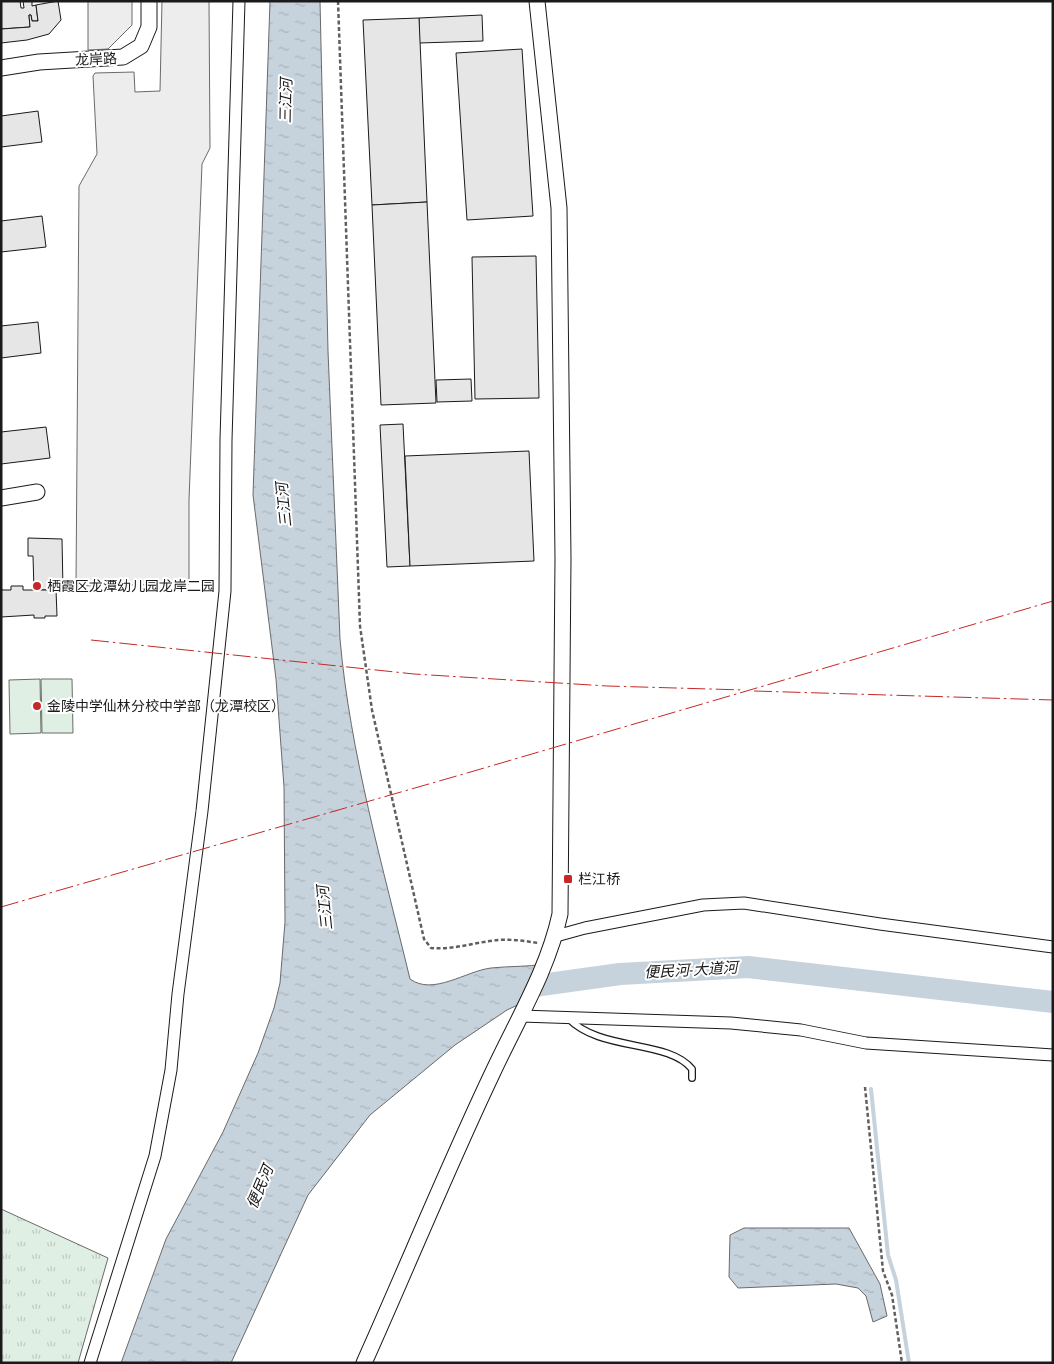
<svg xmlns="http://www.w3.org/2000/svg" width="1054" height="1364" viewBox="0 0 1054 1364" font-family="'Asap Condensed','Noto Sans SC',sans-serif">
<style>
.grass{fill:url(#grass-tufts);stroke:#6a6a6a}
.park{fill:#e0efe3;stroke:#6a6a6a}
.parking{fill:#ededed;stroke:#6a6a6a}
.water{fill:url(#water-ripples);stroke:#6a6a6a}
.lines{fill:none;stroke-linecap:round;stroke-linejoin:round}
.stream{stroke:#c6d2dc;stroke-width:4}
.river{stroke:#c6d2dc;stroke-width:22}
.building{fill:#e6e6e6;stroke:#1a1a1a}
.lane-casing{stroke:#1a1a1a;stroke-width:8}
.street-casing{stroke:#1a1a1a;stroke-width:13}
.secondary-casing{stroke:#1a1a1a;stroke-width:17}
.path{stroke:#5f5f5f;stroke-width:2.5;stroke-dasharray:4 2.5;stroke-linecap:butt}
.lane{stroke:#fff;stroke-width:5.5}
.street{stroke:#fff;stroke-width:11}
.secondary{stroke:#fff;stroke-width:15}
.power{stroke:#c62828;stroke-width:1;stroke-dasharray:18 4 2.5 4;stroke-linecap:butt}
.poi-dot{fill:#c62828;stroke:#fff;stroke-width:2}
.labels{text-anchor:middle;stroke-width:4;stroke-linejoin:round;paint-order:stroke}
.street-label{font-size:14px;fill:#1a1a1a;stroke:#fff}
.poi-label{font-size:14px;fill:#1a1a1a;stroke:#fff;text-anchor:start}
.water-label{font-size:15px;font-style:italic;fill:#1a1a1a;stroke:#fff}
</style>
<defs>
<pattern id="grass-tufts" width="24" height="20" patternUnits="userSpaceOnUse" patternTransform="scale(1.25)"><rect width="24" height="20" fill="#e0efe3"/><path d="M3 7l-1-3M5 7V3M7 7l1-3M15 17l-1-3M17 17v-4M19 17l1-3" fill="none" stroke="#c0ccc2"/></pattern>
<pattern id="water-ripples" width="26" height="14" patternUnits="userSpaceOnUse" patternTransform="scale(1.25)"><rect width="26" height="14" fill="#c6d2dc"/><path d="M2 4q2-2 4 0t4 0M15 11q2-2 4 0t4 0" fill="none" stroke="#aab4bc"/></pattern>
</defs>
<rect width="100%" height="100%" fill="#fff"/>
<path class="grass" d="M1,1209L108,1258L78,1363H1Z"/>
<g class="park">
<path d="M40,679L41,733L10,734L9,680Z"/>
<path d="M41,679H72L73,733H42Z"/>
</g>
<g class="parking">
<path d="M88,1H132V25L108,49L88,50Z"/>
<path d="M162,1H209L210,148L202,164L189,500V584L76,586L79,186L97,154L93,76L95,73L134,72L135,92L160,91Z"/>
</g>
<g class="water">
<path d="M270,1H320L328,351L340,639C350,753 383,867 410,979C433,996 466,971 491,968C509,966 527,967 545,964L528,1000L507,1010L455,1045L370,1115L308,1195L231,1363H121L166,1239L223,1132L258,1053L274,1008L280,983L285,922L284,787L276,679L253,495Z"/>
<path d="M744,1228H849L880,1284L887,1316L873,1322L866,1296L858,1288L836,1284L738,1288L729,1277L730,1235Z"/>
</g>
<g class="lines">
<path class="stream" d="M871,1089L888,1255L896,1280L909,1363"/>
<path class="river" d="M514,991L534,986L620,974L748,967L1053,1002"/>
</g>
<g class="building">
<path d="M1,1H20L21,8H24L23,1H32V6L36,5L38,21H32L31,15H29L30,27L1,29Z"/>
<path d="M58,1L61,20L49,34L27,40L1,43V29L30,27L29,15H31L32,21H38L36,5Z"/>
<path d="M482,15L483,41L419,43V18Z"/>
<path d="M419,18L427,202L372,205L363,20Z"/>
<path d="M522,49L533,216L467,220L456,53Z"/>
<path d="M38,111L42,142L1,147V116Z"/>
<path d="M427,202L436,403L381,405L372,205Z"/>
<path d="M42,216L46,247L1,252V221Z"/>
<path d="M536,256L539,398L475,399L472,257Z"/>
<path d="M38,322L41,353L1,358V326Z"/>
<path d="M471,379L472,401L437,402L436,380Z"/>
<path d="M403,424L410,566L387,567L380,425Z"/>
<path d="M46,427L50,458L1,464V432Z"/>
<path d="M529,451L534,561L410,566L405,456Z"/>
<path d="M28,538L62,539L63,590H34L33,556H28Z"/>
<path d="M1,586L2,590H11V586H23V590H56L57,616H45V618H34V615L1,617Z"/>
</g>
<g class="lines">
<g class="lane-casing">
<path id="lane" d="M568,1018C600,1052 668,1039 692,1069V1078"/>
</g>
<g class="street-casing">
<g id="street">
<path d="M556,936L585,928L703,905L744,903L880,924L1053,947"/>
<path d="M521,1016L731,1023L801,1030L866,1043L1053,1055"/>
<path d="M90,1363L155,1156L171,1070L178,994L202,811L225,591L226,440L239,1"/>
</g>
</g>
<g class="secondary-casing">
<g id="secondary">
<path d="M1,68L39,62L123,57L141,46L149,27V1"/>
<path d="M1,498L37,492"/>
<path d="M364,1363C407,1267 447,1169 492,1074C516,1022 548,970 560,914L563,558L559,208L537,1"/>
</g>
</g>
<g class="path">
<path d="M338,1L360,626L372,710L424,939L431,948C454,950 476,942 498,940C512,939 525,941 538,943"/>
<path d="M865,1087L883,1271L892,1295L902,1363"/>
</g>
<use href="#lane" class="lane"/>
<use href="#street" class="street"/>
<use href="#secondary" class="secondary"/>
<g class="power">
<path d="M91,640L414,674L607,686L744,690"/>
<path d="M754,691L1053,700"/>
<path d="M1,907L474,771L1053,601"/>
</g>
</g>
<g class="poi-dot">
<circle cx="37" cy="586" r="5"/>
<circle cx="37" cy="706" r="5"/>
<rect x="563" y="874" width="10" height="10" rx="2.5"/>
</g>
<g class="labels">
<g class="street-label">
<text transform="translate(96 59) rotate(-3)" y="5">龙岸路</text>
</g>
<g class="poi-label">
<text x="47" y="591">栖霞区龙潭幼儿园龙岸二园</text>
<text x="47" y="711">金陵中学仙林分校中学部（龙潭校区）</text>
<text x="578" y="884">栏江桥</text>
</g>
<g class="water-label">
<text transform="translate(286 101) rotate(-89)" y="5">三江河</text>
<text transform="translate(284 505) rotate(-96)" y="5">三江河</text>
<text transform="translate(325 908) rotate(-96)" y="5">三江河</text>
<text transform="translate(691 970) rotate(-3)" y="5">便民河-大道河</text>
<text transform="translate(260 1187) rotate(-67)" y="5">便民河</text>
</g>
</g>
<rect width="1054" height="1364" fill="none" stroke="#1a1a1a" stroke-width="5"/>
</svg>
